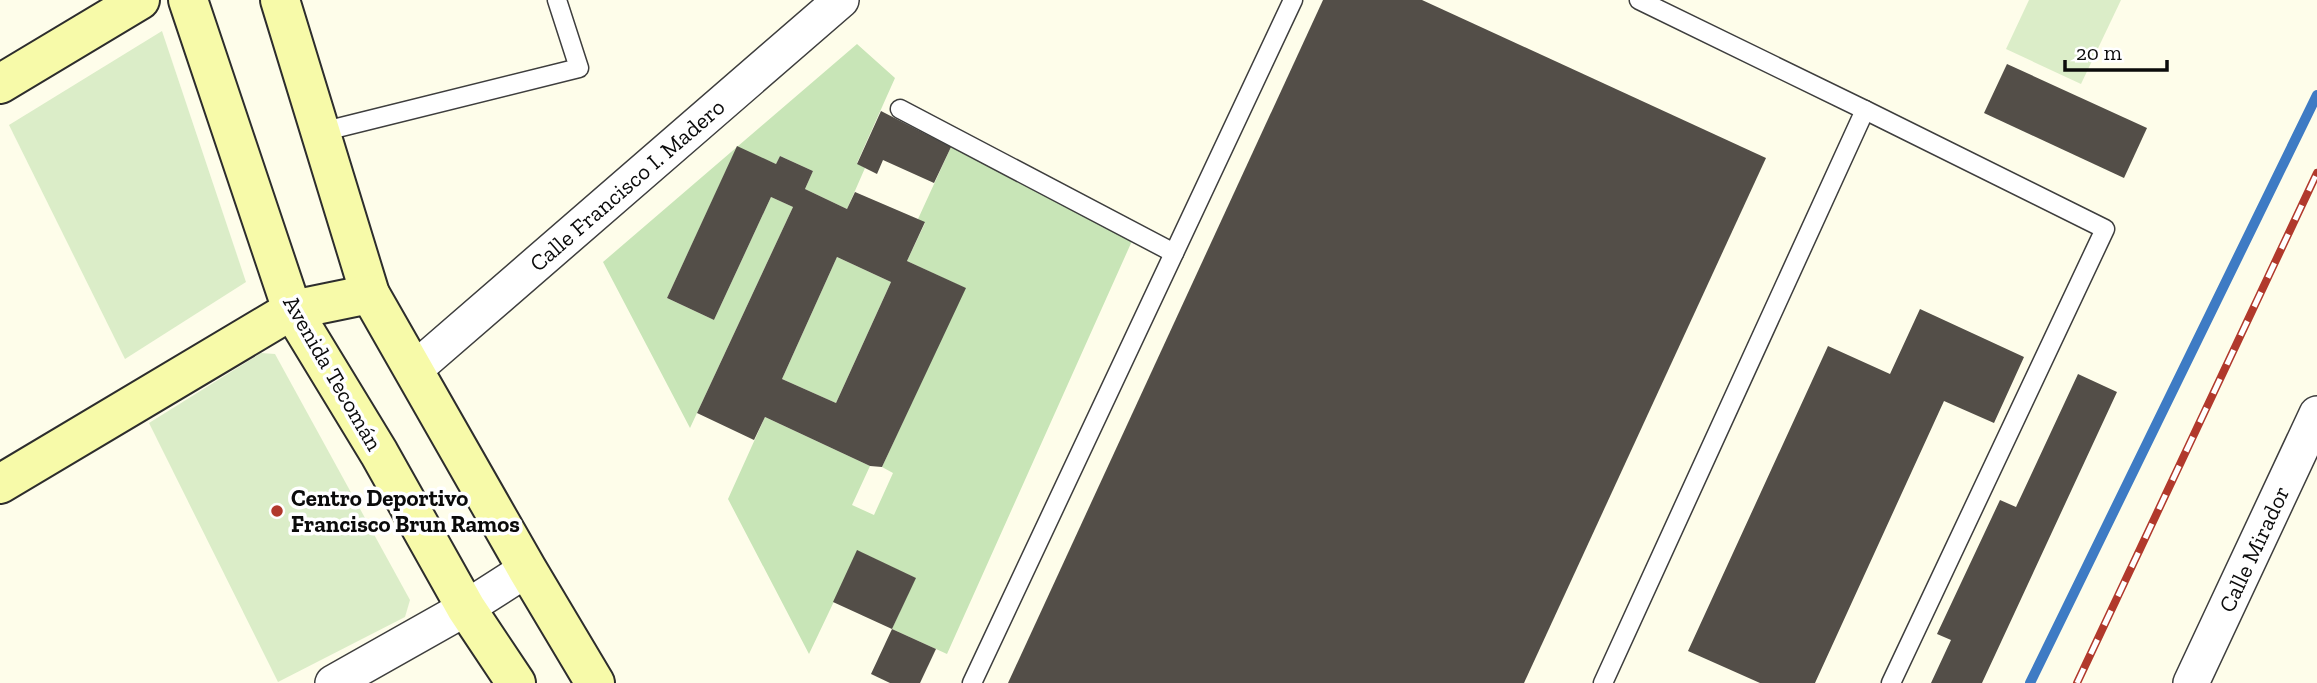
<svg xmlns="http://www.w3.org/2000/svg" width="2317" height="683" viewBox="0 0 2317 683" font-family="'Zilla Slab',serif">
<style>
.grass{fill:#c8e5b7}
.pitch{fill:#dbedc8}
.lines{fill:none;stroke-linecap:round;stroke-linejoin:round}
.stream{stroke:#3e7bc4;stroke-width:10}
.building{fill:#534e48;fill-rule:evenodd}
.lane-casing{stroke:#3e3e3e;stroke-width:21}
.street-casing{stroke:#3e3e3e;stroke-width:38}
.secondary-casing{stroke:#2d2d2d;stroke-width:42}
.lane{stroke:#fff;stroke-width:18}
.street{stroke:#fff;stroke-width:35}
.secondary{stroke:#f7faa9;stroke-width:38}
.rail-casing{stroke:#b1392c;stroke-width:8}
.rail{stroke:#fff;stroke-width:5;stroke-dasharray:16;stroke-linecap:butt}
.poi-dot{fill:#b1392c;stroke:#fff;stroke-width:2.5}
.labels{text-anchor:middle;stroke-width:7;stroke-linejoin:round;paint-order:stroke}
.street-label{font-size:23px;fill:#0b0b0b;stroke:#fff}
.poi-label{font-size:23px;font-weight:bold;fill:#0b0b0b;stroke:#fff;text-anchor:start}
</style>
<rect width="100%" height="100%" fill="#fefdea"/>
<g class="grass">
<path d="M857,44L895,78L857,163L865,168L847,209L805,189L813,171L780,156L776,164L737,147L667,298L714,320L771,197L793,207L690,428L603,262Z"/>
<path d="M951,147L1132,241L947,654L892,629L915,578L858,551L809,654L728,499L765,417L870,466L852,505L874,515L893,473L882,467L965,288L907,261L925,223L918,219Z"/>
<path d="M837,257L891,282L836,403L782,379Z"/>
</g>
<g class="pitch">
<path d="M2029,0H2121L2081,84L2006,49Z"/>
<path d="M162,31L246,282L125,359L9,125Z"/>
<path d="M261,353L275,354L410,600L405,617L278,682L149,423Z"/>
</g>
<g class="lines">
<path class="stream" d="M2030,683L2317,95"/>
</g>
<g class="building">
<path d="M1323,0H1422L1766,158L1524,683H1008Z"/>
<path d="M2007,64L2147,128L2124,178L1984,113Z"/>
<path d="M881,111L951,147L934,183L883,160L877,174L857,164Z"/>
<path d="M737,146L776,164L780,156L813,171L805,189L847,209L855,192L925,222L907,261L966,288L882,467L870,466L765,417L754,440L697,413L793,207L771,197L714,320L667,298ZM837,257L891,282L836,403L782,379Z"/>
<path d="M1920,309L2024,357L1994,423L1944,401L1815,683H1760L1688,651L1828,346L1890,374Z"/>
<path d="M2078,374L2117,392L1982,683H1931L1951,640L1937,634L2000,500L2016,507Z"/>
<path d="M857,550L916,578L892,629L833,602Z"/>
<path d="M892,629L936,649L920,683H890L871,674Z"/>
</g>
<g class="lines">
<g class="lane-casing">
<g id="lane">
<path d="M900,109L1174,253"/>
<path d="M1865,110L2105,229L1891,683"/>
<path d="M321,132L579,68L557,0"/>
<path d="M972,683L1293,0"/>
<path d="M1603,683L1865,110L1639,0"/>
</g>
</g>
<g class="street-casing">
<g id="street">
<path d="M414,370L841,0"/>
<path d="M333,683L466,608L527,569"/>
<path d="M2191,683L2317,414"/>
</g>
</g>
<g class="secondary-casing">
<g id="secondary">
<path d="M188,0L292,310L379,453L466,608L516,683"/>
<path d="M280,0L370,294L527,569L595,683"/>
<path d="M0,84L140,0"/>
<path d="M0,484L292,310L370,294"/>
</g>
</g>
<use href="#lane" class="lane"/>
<use href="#street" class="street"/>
<use href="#secondary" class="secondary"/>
<g class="rail-casing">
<path id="rail" d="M2077,683L2317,173"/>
</g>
<use href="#rail" class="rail"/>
</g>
<circle class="poi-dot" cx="277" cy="511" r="7"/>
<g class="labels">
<g class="street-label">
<text transform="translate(627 185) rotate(-41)" y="8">Calle Francisco I. Madero</text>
<text transform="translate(333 373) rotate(60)" y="8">Avenida Tecomán</text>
<text transform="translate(2254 549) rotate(-65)" y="8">Calle Mirador</text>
</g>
<g class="poi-label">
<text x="291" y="506">Centro Deportivo<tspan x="291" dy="26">Francisco Brun Ramos</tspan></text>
</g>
</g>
<path d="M2065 60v10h102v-10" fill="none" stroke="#0b0b0b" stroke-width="3.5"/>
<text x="2076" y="60" font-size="21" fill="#0b0b0b" stroke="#ffffff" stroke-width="5" paint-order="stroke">20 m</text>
</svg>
